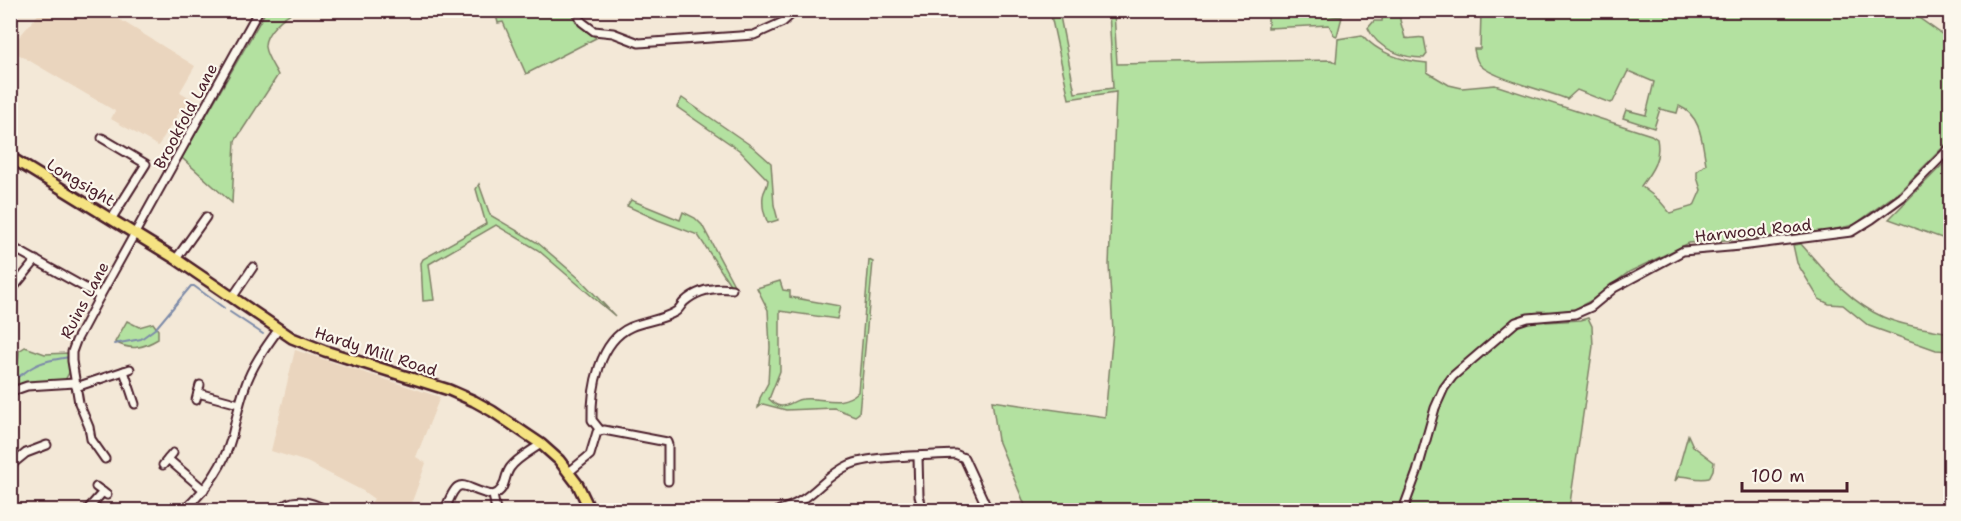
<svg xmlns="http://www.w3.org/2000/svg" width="1961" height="521" viewBox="0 0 1961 521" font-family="'Shantell Sans',sans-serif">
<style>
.built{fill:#ead5be}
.green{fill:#b3e1a0;stroke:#7e8066;stroke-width:1.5}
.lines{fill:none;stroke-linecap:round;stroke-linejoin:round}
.stream{stroke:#7d8ba9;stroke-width:2}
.minor-casing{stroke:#4a1f2b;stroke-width:11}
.major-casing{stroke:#4a1f2b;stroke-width:14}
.minor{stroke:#fbf7ec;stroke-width:7}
.major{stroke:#f5e382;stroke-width:9}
.labels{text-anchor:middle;stroke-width:4.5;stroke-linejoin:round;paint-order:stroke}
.street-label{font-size:16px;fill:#4a1f2b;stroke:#fbf7ec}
</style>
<rect width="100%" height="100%" fill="#f3e8d7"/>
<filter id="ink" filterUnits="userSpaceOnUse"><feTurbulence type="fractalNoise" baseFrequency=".0167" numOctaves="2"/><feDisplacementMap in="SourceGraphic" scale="12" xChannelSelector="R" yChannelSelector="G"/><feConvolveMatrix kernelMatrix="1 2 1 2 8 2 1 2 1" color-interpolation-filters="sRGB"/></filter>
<g filter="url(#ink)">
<g class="built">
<path d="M41,11H106L195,66L180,92L201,104L194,116L180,111L158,146L111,119L115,111L18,54L14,43Z"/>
<path d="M295,350L440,397L416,457L426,463L409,510H365L374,499L363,491L307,462L271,451Z"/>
</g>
<g class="green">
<path d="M535,10L572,11L577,20L596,38L526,74L503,22L498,23L495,11Z"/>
<path d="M266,11H296C284,15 264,33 265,47C266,56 274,67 278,75L235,141L232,203L182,158Z"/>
<path d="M1050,11H1059L1075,93L1113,88L1109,11H1114L1117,64L1331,60L1336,63L1338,39L1362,35C1379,54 1402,61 1427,63V72L1449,85L1462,88L1495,85L1651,135L1657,139C1661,159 1652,171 1641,186L1659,200L1670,213L1694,206L1701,190L1697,177V171L1706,164C1702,143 1702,116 1679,106L1677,113L1660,109L1654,128L1623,118L1626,110L1646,115L1654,82L1628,71L1613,102L1610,103L1577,90L1567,99C1549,92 1494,78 1481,66C1476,62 1475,55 1474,49H1480L1481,11H1909L1950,40V140L1900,191L1854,225L1822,232L1689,243L1629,272L1592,300L1575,309L1555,312L1539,311L1546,322L1581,320L1588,318L1592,326L1593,346L1569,510H1027L998,440L992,401L1105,417L1113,331L1109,265L1116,92L1069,99Z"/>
<path d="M1268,11H1320V14L1342,17L1337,36L1334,35L1329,25L1268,28Z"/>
<path d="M1383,11H1400V20L1405,38C1412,40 1416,36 1424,38L1427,54L1424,58C1403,58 1377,49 1368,28L1374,21H1382Z"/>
<path d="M682,98L753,147L771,163L774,205L778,220L768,223C764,215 762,205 763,196C764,189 768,187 768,180L739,150L677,107Z"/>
<path d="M1950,157V241L1889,219Z"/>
<path d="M479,184L490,215L538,243L581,280L615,316L538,250L496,225L429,264L434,300L423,301L421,263L423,259L486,224L476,189Z"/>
<path d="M631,200L680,220L683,212L695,218L702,225L734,285L731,286L698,235L658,220L627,206Z"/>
<path d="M1801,244C1825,271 1849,302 1883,317C1904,326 1928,329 1950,333V351L1936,350L1869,326L1843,305L1829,304L1819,299L1797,263L1793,245Z"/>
<path d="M869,260L873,262L859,413L855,416L834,408L786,410L763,404L758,408L760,398L768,383L770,347L768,310L757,288L780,281L783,290L790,291V297L840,306L837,319L780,311V371L769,399C772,402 776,406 781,406C789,406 796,399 803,399C824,397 840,408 858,392Z"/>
<path d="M127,321L139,327L153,323L158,330V339C143,348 131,351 115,342Z"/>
<path d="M25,347L45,354L69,353L70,371L65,380L21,384L11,388V364L18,363L19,351Z"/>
<path d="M1688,435L1693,446L1714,462L1713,470L1709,478C1698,481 1690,476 1679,476L1675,481Z"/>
</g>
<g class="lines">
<g class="stream">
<path d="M230,312L263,334"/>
<path d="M114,344L141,339L156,328L191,286H194L224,308"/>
<path d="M10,379C20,378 23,373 31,368C42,361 56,359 69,357"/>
</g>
<g class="minor-casing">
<g id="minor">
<path d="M575,10L582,22L594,31L613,33L639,43L754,35L783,22L796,10"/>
<path d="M10,59H11"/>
<path d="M102,138L146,164L112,218"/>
<path d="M10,246L100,296"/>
<path d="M176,259L206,217"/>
<path d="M10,292L36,260"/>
<path d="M232,298L253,267"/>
<path d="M124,371L135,404"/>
<path d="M76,387L130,369"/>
<path d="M10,392L27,386L75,383"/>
<path d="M198,393L239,404"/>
<path d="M196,400L200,385"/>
<path d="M600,430L592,420C591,389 599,341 631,327C645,321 662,320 675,312C679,310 681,305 684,302C697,290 715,287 732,289"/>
<path d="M918,457L919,496L923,510"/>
<path d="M105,459L91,439L89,427L79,403L72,361V352L76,341L100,296L259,10"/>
<path d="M168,459L204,490"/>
<path d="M163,465L173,453"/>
<path d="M10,466L26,453L47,445"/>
<path d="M569,472L590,455L597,432L604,430L667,442L668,445V481"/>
<path d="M96,487L107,495"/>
<path d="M10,510H11"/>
<path d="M87,510L103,492"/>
<path d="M184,510C206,490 224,466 232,436C236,420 239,403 245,387C252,366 265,348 278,330"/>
<path d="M278,510C293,496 310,501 327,510"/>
<path d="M445,510C460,470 462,490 493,495"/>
<path d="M496,510L493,495C507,490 503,478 510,468C517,458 531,451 541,444"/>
<path d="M779,510C812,502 822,477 849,465C870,455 929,456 955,454L964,458L988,510"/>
<path d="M1403,510L1417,472L1435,408L1444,388L1453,376L1516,322L1528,318L1575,314L1591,307L1614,288L1683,251L1741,246L1851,232L1872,219L1902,197L1950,148"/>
</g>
</g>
<g class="major-casing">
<path id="major" d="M10,157L176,259L292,338L325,351L449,390L474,401L492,411L541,444L559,460L578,485L590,510"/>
</g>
<use href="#minor" class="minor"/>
<use href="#major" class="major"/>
</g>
</g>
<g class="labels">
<g class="street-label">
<text transform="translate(185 116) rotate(-62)" y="6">Brookfold Lane</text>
<text transform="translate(81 182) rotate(31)" y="6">Longsight</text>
<text transform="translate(1753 230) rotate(-6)" y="6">Harwood Road</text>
<text transform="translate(84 300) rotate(-62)" y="6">Ruins Lane</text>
<text transform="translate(376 351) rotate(18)" y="6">Hardy Mill Road</text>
</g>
</g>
<rect width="1961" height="521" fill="none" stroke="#fbf7ec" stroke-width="36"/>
<rect x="18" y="18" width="1925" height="485" fill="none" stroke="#4a1f2b" stroke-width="2" filter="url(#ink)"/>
<path d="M1742 482v9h105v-9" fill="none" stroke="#4a1f2b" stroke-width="3"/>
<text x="1751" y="482" font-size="18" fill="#4a1f2b" stroke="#fbf7ec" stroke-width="4.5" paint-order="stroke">100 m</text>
</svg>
